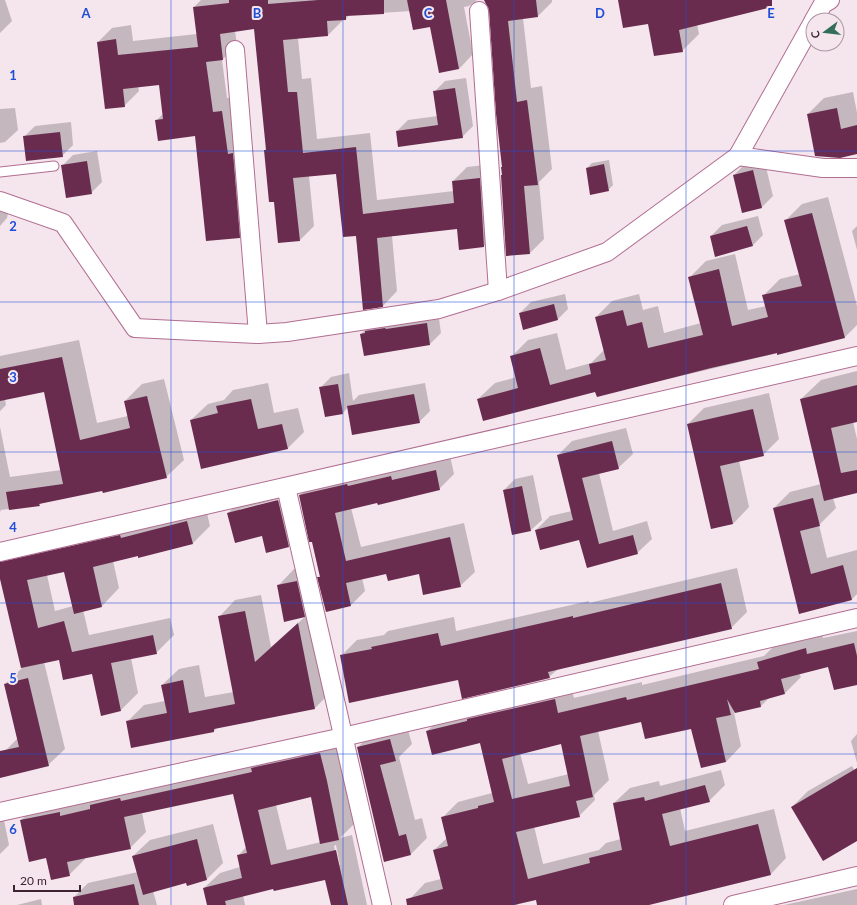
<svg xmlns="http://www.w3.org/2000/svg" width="857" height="905" viewBox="0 0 857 905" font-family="Lato,sans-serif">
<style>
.shadow{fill:#0003;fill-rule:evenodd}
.building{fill:#692c4f;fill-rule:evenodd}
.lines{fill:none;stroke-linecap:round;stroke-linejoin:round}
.service-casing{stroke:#b16e92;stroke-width:11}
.minor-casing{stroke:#b16e92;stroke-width:20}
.service{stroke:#fff;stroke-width:9}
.minor{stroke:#fff;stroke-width:18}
.grid{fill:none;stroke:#1d4ed8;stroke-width:1;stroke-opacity:0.55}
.grid-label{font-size:13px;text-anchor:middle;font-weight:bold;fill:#1d4ed8;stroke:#f5e5ed;stroke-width:4;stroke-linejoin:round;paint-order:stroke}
</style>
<rect width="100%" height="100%" fill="#f5e5ed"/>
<g class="shadow">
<path d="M0,0H5L12,21L0,33Z"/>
<path d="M201,0H477L469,6L464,7L473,54L459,69L431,26L411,11L349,15L346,19H342V21L328,35L298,38L302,79L311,78L317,139L370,133L377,200L454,191L453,181L467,167L494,164L498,232L484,246L460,249L458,228L392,236L397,291L383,306L364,309L356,235L337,173L309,176L314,226L300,240L275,201L265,150L267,148L255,28L235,31L237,45L222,60L227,98L237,97L254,223L239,237L196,135L156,121L164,113L160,84L138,86L139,91L124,106L98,42L112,28L131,25L133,41L197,34L194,7Z"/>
<path d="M481,0H552V2L538,16L523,18L531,88L542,86L552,169L539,182L544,239L530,253L503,175L490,10L488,4L484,0Z"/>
<path d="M619,0H759L697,24L699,34L682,51Z"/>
<path d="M466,78L473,126L462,137L397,131L408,120L438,116L434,92L445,81Z"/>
<path d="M853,92L857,113V153L808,114L824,98Z"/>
<path d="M15,108L18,130L5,142L0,143V109Z"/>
<path d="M71,122L73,145L62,156L24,137L35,126Z"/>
<path d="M97,151L102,182L91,193L62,166L73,155Z"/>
<path d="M764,159L773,196L762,207L742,211L734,175L745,164Z"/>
<path d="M609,160L613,185L608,190L587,168L592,163Z"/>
<path d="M0,195L11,199L7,218L0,226Z"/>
<path d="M828,197L857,306V325L845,337L597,396L596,390L478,399L495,383L517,377L511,357L528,340L557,333L566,370L591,363L604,350L596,317L612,301L639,294L643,310L658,306L664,333L701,323L690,277L706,261L735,254L748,310L766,306L763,296L780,279L800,274L785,221L802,204Z"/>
<path d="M758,216L763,235L752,246L711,236L722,225Z"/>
<path d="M857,226V250L852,231Z"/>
<path d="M565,294L568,309L557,320L520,313L531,302Z"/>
<path d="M438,312L441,333L430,344L361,334L372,323Z"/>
<path d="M79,340L97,423L128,416L125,401L142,384L164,379L184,460L166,477L103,489L42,502L39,505L1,510L0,512V427L10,477L61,470L45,391L5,399L6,405L0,411V356Z"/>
<path d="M857,371V421L853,422L857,439V492L833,498L836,508L819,525L827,558L857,550V594L852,599L800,613L774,508L790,492L821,484L801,399L821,380Z"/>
<path d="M349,373L353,401L359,395L425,383L430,411L419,422L348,407L343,413L320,388L331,377Z"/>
<path d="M268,383L274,413L298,408L304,432L287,449L191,420L208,404L224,400L233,390Z"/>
<path d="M769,393L779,439L763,455L739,461L749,507L733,524L712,528L688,424L704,408Z"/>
<path d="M626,428L633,454L618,468L599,473L613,531L647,521L652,539L637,553L587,567L580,539L536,530L550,516L572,511L558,455L572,441Z"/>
<path d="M450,456L454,474L439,489L351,508L361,547L464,523L475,572L460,586L420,573L387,572L362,578L365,591L351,605L319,577L320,576L312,540L300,495L314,481Z"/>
<path d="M533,475L542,520L531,530L504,490L515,479Z"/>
<path d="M289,490L300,536L289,546L262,535L228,513L239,502ZM283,498V500L240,511V509Z"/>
<path d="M205,504L210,526L193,543L113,561L119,588L102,606L83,610L89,635L170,618L174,635L156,653L131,658L138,693L121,710L92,673L60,658L44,662L65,749L48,765L5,751L18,738L5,684L22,668L0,575V559ZM65,571L73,606L55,611L47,575Z"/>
<path d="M313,565L331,692L315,708L217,728L214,731L127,722L144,705L165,701L162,685L179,669L199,665L205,697L234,692L219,617L235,600L261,595L271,647L306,616L285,621L278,586L294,569Z"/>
<path d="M737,568L747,612L731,628L558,669L549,677L459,679L341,656L357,640L384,635L388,631L454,617L456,631L589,601V603Z"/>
<path d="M857,631V684L829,666L799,673L801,677L785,693L770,697L761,706L733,708L741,746L726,762L692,728L641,721L598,731L609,780L594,795L595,800L579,816L534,826L543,864L599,850L606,843L621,839L614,803L630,788L659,781L660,786L721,770L725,785L709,801L680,808L685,831L774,809L786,858L771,874L644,905H538L536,898L517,903L518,905H411L410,899L425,883L441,879L434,850L447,838L442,818L458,802L492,793L480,742L427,731L443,716L570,684L574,698L642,682V685L764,656L774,646L822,633L823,638ZM562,743L569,774L528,784L520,753Z"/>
<path d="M406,723L412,744L399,757L415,820L422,818L427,838L411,854L384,861L358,747L374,731Z"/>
<path d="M857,734V763L851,741Z"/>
<path d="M335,738L355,823L340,838L352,835L367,905H332L326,879L274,888L243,895L245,905H208L204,888L220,873L240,867L238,856L247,846L234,792L142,813L146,832L130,848L85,857V859L69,875L47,857L21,820L37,805ZM311,796L321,842L287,850L276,805ZM336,845L340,865H338L334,846Z"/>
<path d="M852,766L857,775V840L792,807L808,791Z"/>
<path d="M0,810H2L9,845L0,854Z"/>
<path d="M213,824L223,863L207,879L188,884L187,882L153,891L157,905H75L73,898L88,883L138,872L133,856L150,840Z"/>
<path d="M857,889V905H784Z"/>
<path d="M41,899L42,905H17Z"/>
</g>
<g class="building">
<path d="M229,0H268V4L318,0H384V14L346,16V20L327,21L328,36L283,40L288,92H297L303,153L356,147L363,214L454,203L452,181L480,178L484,247L459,250L457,229L377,238L383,307L363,310L356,236L343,237L336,174L293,178L300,241L278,243L274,202H269L264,150H266L254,29L220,34L223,60L206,62L213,112L222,111L228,154L233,153L240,238L206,241L195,136L158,141L155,120L163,119L159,85L123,89L125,107L105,109L97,42L116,39L118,55L198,47L193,7L229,3Z"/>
<path d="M407,0H446L459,69L439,73L430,27L413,30Z"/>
<path d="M484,0H536L538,17L508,21L517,102L527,100L538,185L524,186L530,254L506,256L501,175H502L501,167H502L496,114L489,10Z"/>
<path d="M618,0H772V7L679,30L683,52L654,56L648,24L623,28Z"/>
<path d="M455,88L463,138L398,147L396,131L438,125L433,91Z"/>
<path d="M837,108L841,129L857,125V154L840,158L815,156L807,114Z"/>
<path d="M60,132L63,157L26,161L23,136Z"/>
<path d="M87,161L92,194L66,198L61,165Z"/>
<path d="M604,164L609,191L590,195L586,168Z"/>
<path d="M753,170L762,208L742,213L733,175Z"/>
<path d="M812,213L845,338L777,355V353L711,368L597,397L595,392L483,421L477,399L518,388L510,356L540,348L550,385L591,374L589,364L606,360L595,317L623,310L627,326L642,322L648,348L703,335L688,277L719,269L732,326L768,317L762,295L802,286L784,220Z"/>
<path d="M747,226L753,246L715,257L710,236Z"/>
<path d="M554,304L558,320L523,330L519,313Z"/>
<path d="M427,323L430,345L364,356L360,334L365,333V331L385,328L386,329Z"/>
<path d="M62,357L80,440L130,428L124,401L147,396L167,478L103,493L102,491L39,504L40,506L9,510L6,492L63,484L44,392L0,401V369Z"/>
<path d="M338,384L343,414L325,417L319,387Z"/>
<path d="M857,385V422L831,428L841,473L857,470V493L824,501L800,399Z"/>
<path d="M414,394L420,423L352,435L347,406Z"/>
<path d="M251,399L258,429L282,424L288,449L201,469L190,420L218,413L216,406Z"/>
<path d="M753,409L764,456L720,466L733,524L711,529L687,424Z"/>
<path d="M612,441L619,469L582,478L599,544L633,535L638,554L587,568L579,540L540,550L535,530L573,520L557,455Z"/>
<path d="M436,470L440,490L378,505L377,503L335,513L346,561L450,537L461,587L423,595L419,574L388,581L386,574L346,583L351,606L326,612L317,577H320L312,542H309L299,495L347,484L348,486L391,476L392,480Z"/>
<path d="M522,486L531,531L512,535L503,490Z"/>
<path d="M813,498L820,526L800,531L811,574L843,565L852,600L799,614L773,508Z"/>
<path d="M278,500L289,547L266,553L262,536L235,543L227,513Z"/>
<path d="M187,521L193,544L138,558V556L93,567L102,607L74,614L64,572L27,580L38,628L64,621L72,652L153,635L157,654L111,663L121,711L101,716L92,674L63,680L59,660L21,668L0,579V562L120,535L121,538Z"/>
<path d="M297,581L305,617L284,622L277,585Z"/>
<path d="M721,583L732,629L548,672L550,678L462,699L458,680L349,703L340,655L372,649L371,647L438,633L441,646L573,616V618Z"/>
<path d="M245,611L255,662L298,623L315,709L214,729V732L131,748L126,721L167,713L161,685L183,680L189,713L235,704L218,616Z"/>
<path d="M854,643L857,656V685L834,690L828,667L781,679L785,694L760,701L761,707L735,713L727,699L731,715L716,718L726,762L701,768L691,729L645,739L641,722L580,736L593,797L576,801L580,817L516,832L528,879L590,863L589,858L622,850L613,803L644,797L645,801L705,785L710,802L662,814L670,846L758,824L771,875L649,905H537L536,900L514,905H407L406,899L443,889L433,850L448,846L441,817L478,808V806L494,802L480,743L432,755L426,731L467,721V719L555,699L558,713L626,697L627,700L759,669L757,662L806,648L807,654ZM561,744L570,786L512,799L502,759Z"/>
<path d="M28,678L49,766L0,778V751L19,747L4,684Z"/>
<path d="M390,739L396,761L380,765L399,836L406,834L411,855L384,862L357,747Z"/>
<path d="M320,753L327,781L339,840L320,844L311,797L258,810L271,865L336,850L348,905H331L325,880L274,891L273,889L225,901L226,905H207L203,888L242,878L237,855L247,853L233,794L124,817L131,849L67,862L70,876L51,880L46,858L29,862L20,820L60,812V816L90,809V805L120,798L121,801L252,772L251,768Z"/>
<path d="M857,768V841L823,861L791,807Z"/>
<path d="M197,839L207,880L187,886L186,883L143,895L132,856Z"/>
<path d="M134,884L139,905H74L73,897Z"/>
</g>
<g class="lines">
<g class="service-casing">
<path id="service" d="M0,172L54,166"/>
</g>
<g class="minor-casing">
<g id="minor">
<path d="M479,11L498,291"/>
<path d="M814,20L823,4L830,0"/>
<path d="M235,50L258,334"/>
<path d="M738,156L813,22"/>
<path d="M0,201L63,223L135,328L258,334L287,332L439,309L498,291L607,252L738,156L823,168H857"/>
<path d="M286,487L382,905"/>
<path d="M0,552L857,356"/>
<path d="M0,812L343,737L857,618"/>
<path d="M733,905L857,876"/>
</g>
</g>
<use href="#service" class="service"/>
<use href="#minor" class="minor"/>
</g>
<path class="grid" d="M171,0V905M343,0V905M514,0V905M686,0V905M0,151H857M0,302H857M0,452H857M0,603H857M0,754H857"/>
<g class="grid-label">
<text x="86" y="18">A</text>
<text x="257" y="18">B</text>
<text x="428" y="18">C</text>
<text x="600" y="18">D</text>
<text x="771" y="18">E</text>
<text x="13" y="80">1</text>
<text x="13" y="231">2</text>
<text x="13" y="382">3</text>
<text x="13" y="532">4</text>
<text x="13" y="683">5</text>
<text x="13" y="834">6</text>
</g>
<g transform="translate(825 32) rotate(255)"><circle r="19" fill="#f5e5ed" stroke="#ac97a2"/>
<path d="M0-3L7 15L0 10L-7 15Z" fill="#336e58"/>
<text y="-6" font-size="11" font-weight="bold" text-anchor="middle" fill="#3e2332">С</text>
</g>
<path d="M14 885v6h66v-6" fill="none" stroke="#3e2332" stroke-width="2"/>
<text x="20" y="885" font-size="12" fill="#3e2332" stroke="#f5e5ed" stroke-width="3" paint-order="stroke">20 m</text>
</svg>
